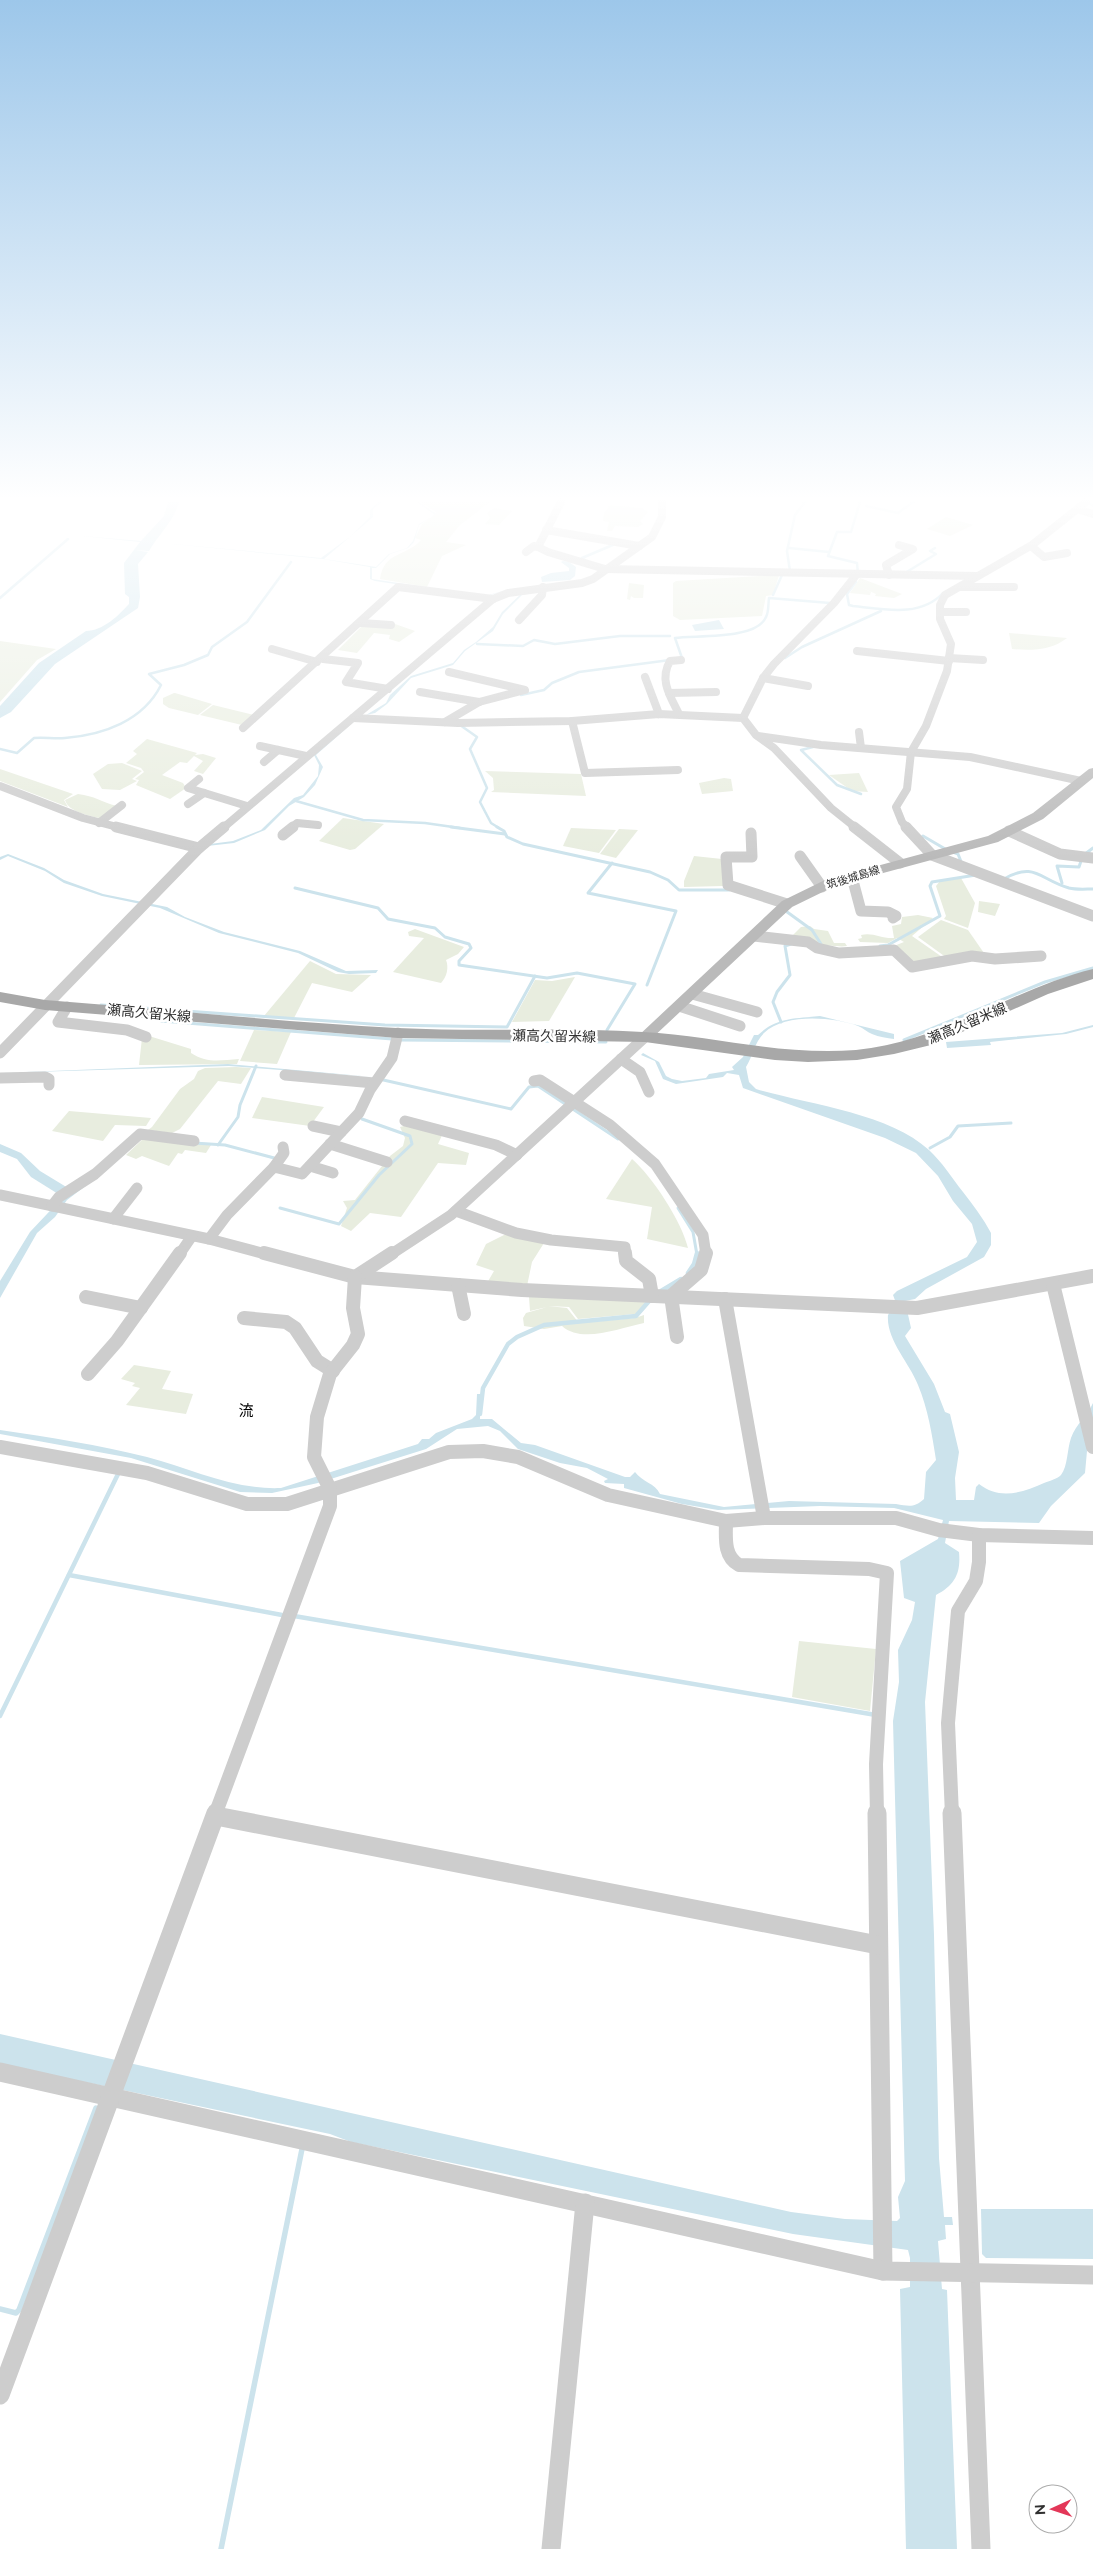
<svg xmlns="http://www.w3.org/2000/svg" width="1093" height="2549" viewBox="0 0 1093 2549" font-family="Raleway,'Noto Sans JP',sans-serif">
<style>
.green{fill:#e8eddf}
.water{fill:#cce3ec}
.lines{fill:none;stroke-linecap:round;stroke-linejoin:round}
.stream-far3{stroke:#cce3ec;stroke-width:2.5}
.stream-far2{stroke:#cce3ec;stroke-width:3}
.stream-far1{stroke:#cce3ec;stroke-width:4.5}
.stream{stroke:#cce3ec;stroke-width:5.5}
.street-far3{stroke:#cdcdcd;stroke-width:8}
.street-far2{stroke:#cdcdcd;stroke-width:11}
.street-far1{stroke:#cdcdcd;stroke-width:14}
.street{stroke:#cdcdcd;stroke-width:19}
.secondary{fill:#bababa;fill-rule:evenodd}
.primary{fill:#a8a8a8;fill-rule:evenodd}
.labels{text-anchor:middle;stroke-width:5;stroke-linejoin:round;paint-order:stroke}
.far-street-label{font-size:11px;fill:#303030;stroke:#fff}
.street-label{font-size:14px;fill:#303030;stroke:#fff}
.neighbourhood-label{font-size:15px;fill:#000;stroke:#fff}
</style>
<rect width="100%" height="100%" fill="#fff"/>
<g class="green">
<path d="M421,502H490L460,525L446,542L466,545L442,556L427,587L380,579C384,551 406,557 421,540L415,538L422,524L437,513Z"/>
<path d="M610,505L642,508L648,512L640,521L643,524L638,527L615,526L612,531H607L609,522L603,521L604,513Z"/>
<path d="M494,508L512,511L499,525L485,524L490,518L487,513Z"/>
<path d="M946,517L973,525L950,536L927,529Z"/>
<path d="M779,575L773,595L766,596L762,616L680,620L673,616V583L676,581Z"/>
<path d="M860,578L902,594L894,598L875,596L876,594L858,586L871,592L870,595L850,593Z"/>
<path d="M629,583L644,585L643,598H634L631,596L630,600L627,599Z"/>
<path d="M395,624L415,631L399,642L389,639L390,635L374,633L357,653L338,650L363,625L391,626Z"/>
<path d="M1009,633L1067,638C1052,650 1032,651 1012,649Z"/>
<path d="M0,641L56,649L37,660L0,702Z"/>
<path d="M174,693H175L212,704L198,715L169,708L163,704V698Z"/>
<path d="M213,705L254,715L242,725L200,715Z"/>
<path d="M147,739L197,753L195,755L203,754L216,758L203,774L194,771L203,761L194,756L187,763L180,762L162,775L183,783L186,788L170,799L136,785L139,780L135,779L144,772L141,768L126,763L137,754L133,751Z"/>
<path d="M122,763L142,771L132,779L137,781L120,790L102,789L93,774L108,764Z"/>
<path d="M0,769L73,794L64,800L68,807L0,781Z"/>
<path d="M485,771L581,774L586,796L491,792L494,790L493,778Z"/>
<path d="M859,773L868,792L852,791L829,775Z"/>
<path d="M724,778L731,779L733,791L702,794L699,783Z"/>
<path d="M78,794C95,796 101,802 117,806L102,819C90,815 69,813 65,800Z"/>
<path d="M343,818L384,824L355,849L350,850L319,841Z"/>
<path d="M571,828L616,830L599,853L563,846Z"/>
<path d="M619,829L638,830L616,858L600,854Z"/>
<path d="M694,856L722,859L723,886L684,887V881Z"/>
<path d="M961,878L975,903L968,928L944,919L946,916L936,886L940,881Z"/>
<path d="M979,901L1000,904L995,916L978,912Z"/>
<path d="M918,915L933,918L912,936L945,959L913,966L894,946L904,942L897,938L888,943L860,942L858,939L862,938L861,935C873,932 882,939 894,938L892,926L901,924L902,917Z"/>
<path d="M941,920L968,930L986,956L947,958L918,937Z"/>
<path d="M810,926L814,929L828,931L834,943H845L847,946C837,948 800,942 793,935L801,927Z"/>
<path d="M415,929L464,947L458,954L446,960C449,967 447,977 441,983L393,972L424,938L409,936L408,932Z"/>
<path d="M310,961L336,974L371,975L352,992L312,983L294,1018L264,1016Z"/>
<path d="M575,977L549,1021L512,1022L535,980L552,981Z"/>
<path d="M254,1030L291,1032L277,1064L240,1061Z"/>
<path d="M149,1036L191,1049V1053C208,1064 221,1060 239,1059L237,1064L139,1065L142,1038Z"/>
<path d="M236,1067L251,1068L241,1084L218,1081L180,1129L172,1133L148,1130L152,1127L180,1089L194,1079L198,1071L205,1068Z"/>
<path d="M262,1097L324,1107L310,1126L252,1118Z"/>
<path d="M69,1111L151,1118L146,1126L115,1125L103,1141L52,1131Z"/>
<path d="M408,1125L443,1133L438,1144L469,1153L466,1165L438,1163L401,1217L370,1213L351,1231L341,1226L347,1208L343,1201L355,1200L390,1156L403,1146L405,1138L400,1127Z"/>
<path d="M144,1138L211,1145L206,1153L185,1150L182,1154L178,1153L169,1166L142,1156L136,1159L126,1155Z"/>
<path d="M632,1159C652,1176 682,1222 688,1248L647,1239L652,1207L606,1199Z"/>
<path d="M508,1233L544,1243L532,1262L527,1286L487,1283L494,1271L476,1265L486,1244Z"/>
<path d="M529,1297L649,1298L640,1312L635,1314L578,1319L569,1307L548,1306L567,1308L579,1323L635,1318L644,1315V1323C619,1328 582,1344 562,1326L544,1329L524,1326L523,1318L526,1313L547,1307L530,1311Z"/>
<path d="M134,1365L171,1371L162,1389L193,1394L186,1414L126,1405L140,1388L132,1386L135,1383L121,1379Z"/>
<path d="M799,1641L876,1649L870,1711L792,1697Z"/>
</g>
<g class="water">
<path d="M168,502H179C174,521 159,534 149,551L135,550L148,552L138,564L140,597L138,608L55,664L11,712L0,718V706L39,663L86,631C103,631 119,615 129,604V597L125,594L124,563L140,542L82,536L141,541L164,516Z"/>
<path d="M378,502H382L373,509V517L324,559L376,567L389,554L407,548L413,541L419,524L435,515L417,502H419L436,514L419,525L414,542L408,548L390,554L376,568H372V579L485,596L510,589L484,597L375,581L370,579V567L323,559L162,543L321,558L351,536L370,517V510Z"/>
<path d="M563,561L569,562L576,567L575,576L570,580L542,582L541,577L551,573L569,571V568L561,562Z"/>
<path d="M522,593H524L503,614L493,631L465,651L453,665L411,678L387,704L375,713L366,715L386,703L390,695L411,676L453,663L464,650L476,642L493,627L502,612Z"/>
<path d="M719,620L724,629L695,631L692,625Z"/>
<path d="M356,720L316,755L323,767L315,785L304,797L289,806L265,830L234,843L207,846L210,844L233,841L261,830L294,798L303,795L318,776L319,765L314,755Z"/>
<path d="M8,854L44,868L64,880L103,894L167,907L185,917L224,932L300,951L346,971L378,970L376,973L349,974L338,972L298,953L219,933L160,908L102,896L64,883L45,871L8,856L0,860V857Z"/>
<path d="M820,1016L894,1034V1039C887,1038 879,1037 872,1034C867,1032 863,1028 858,1026C833,1017 785,1013 764,1033C754,1043 753,1056 746,1067L749,1082L756,1089C807,1104 889,1113 929,1150C942,1162 952,1178 963,1192C973,1205 983,1218 991,1233V1245L984,1257L926,1289L915,1299L905,1301L911,1328L905,1336L934,1384L945,1412L950,1414L959,1452L955,1478L956,1500H974L976,1487L979,1484C999,1500 1022,1493 1044,1483C1049,1481 1057,1479 1061,1475C1068,1466 1067,1449 1071,1438C1076,1424 1087,1416 1093,1403V1442L1087,1451L1085,1473L1051,1506L1039,1523L949,1521L945,1543L959,1552C961,1573 955,1585 936,1595L925,1702L934,1935L939,2158L944,2217H952L953,2225H945L946,2239L938,2241L942,2289L947,2290L957,2549H906L900,2289L910,2287V2258L908,2250L793,2234L351,2142L330,2134L0,2064V2034L791,2212L845,2219L897,2221L900,2218L898,2197L905,2181L893,1721L899,1682L898,1650L912,1620L915,1602L904,1598L900,1561L938,1539L943,1520L894,1508L820,1506L718,1510L682,1504L624,1488V1484L605,1483L604,1481L608,1479L587,1468L560,1463L518,1449L500,1431L488,1426L457,1429L426,1449L318,1483L272,1493L240,1492L131,1458L0,1434V1430C49,1437 99,1445 147,1457C193,1469 233,1490 281,1488L418,1444L422,1439H429L436,1433L472,1419L476,1415L477,1394H480V1419H492L521,1443L535,1445L625,1477H630L635,1472C642,1482 655,1483 660,1494L724,1507L789,1501L896,1504C909,1506 914,1508 924,1499L926,1472L936,1460C932,1434 928,1409 918,1385C909,1362 886,1340 888,1315L896,1303L893,1295L897,1291L967,1257L977,1242L972,1224L953,1201L938,1176L916,1153L885,1138L743,1088L739,1075L727,1073L723,1077L676,1084L663,1079L655,1061L641,1055L643,1053L659,1062L666,1076L672,1079L682,1081L706,1078L709,1074L734,1070L732,1067L743,1057L754,1035H758C777,1017 794,1019 820,1016Z"/>
<path d="M1093,1025V1027L1066,1034L990,1042L991,1045L947,1048L946,1042L1062,1033Z"/>
<path d="M228,1064L373,1077L229,1066L0,1073Z"/>
<path d="M0,1144L21,1153L40,1171L68,1188L108,1169L67,1200L55,1217L37,1233L0,1298V1281L30,1232L63,1197L31,1177L17,1159L0,1152Z"/>
<path d="M981,2209H1093V2259L986,2258L982,2254Z"/>
</g>
<g class="lines">
<g class="stream-far3">
<path d="M1090,504L1093,505"/>
<path d="M866,506L898,513L913,502"/>
<path d="M789,548L829,552"/>
<path d="M585,560L582,558L615,544"/>
<path d="M790,571L787,551L795,515L805,502"/>
<path d="M905,573L936,554L930,551L935,548"/>
<path d="M858,574L857,563L828,556L837,532H851L860,502"/>
<path d="M856,582L847,594L849,605L853,606C883,609 920,618 943,593"/>
<path d="M773,595L782,575"/>
<path d="M0,598L68,539"/>
<path d="M477,644L523,646L534,640L555,644L620,636H670"/>
<path d="M785,658L802,647L881,611"/>
<path d="M680,659L682,658L675,638C697,635 756,640 766,617C769,612 768,604 769,598L830,603"/>
<path d="M521,695L544,690L552,683L579,672L670,660"/>
<path d="M460,725L477,737L470,749L487,788L480,802L491,823L499,828"/>
<path d="M813,747L801,750L837,785L861,794"/>
<path d="M0,749L17,753L34,738C44,737 54,739 65,738C103,735 143,721 161,685L149,674L184,665L208,655L212,647L247,622L291,562"/>
<path d="M296,801L363,820L425,823L460,828"/>
</g>
<g class="stream-far2">
<path d="M451,827L505,834"/>
<path d="M497,827L504,831L507,837L523,844L650,872L668,880L679,890H729"/>
<path d="M923,836L947,850"/>
<path d="M953,852L958,854L962,864"/>
<path d="M1085,854L1093,848"/>
<path d="M612,863L588,893L676,911L647,985"/>
<path d="M1004,879C1035,861 1040,880 1069,888C1077,890 1086,889 1093,889"/>
<path d="M1062,883L1057,866L1079,867L1081,861"/>
<path d="M295,888L378,908L388,919L435,928L445,937L469,944L471,948L459,961V965L547,978L577,973L635,984L607,1030"/>
<path d="M783,909L812,930L821,944L818,945"/>
<path d="M880,946L888,945L940,916L930,886L932,882L976,875"/>
<path d="M101,1005L385,1025L507,1027L535,976"/>
<path d="M161,1021L392,1039"/>
<path d="M781,1022L773,1002L777,992L790,975L785,946L791,944"/>
<path d="M400,1040L606,1042"/>
<path d="M904,1040L1045,982L1093,968"/>
<path d="M379,1079L511,1109L529,1087L538,1086L618,1139"/>
<path d="M194,1143L225,1145L278,1159"/>
<path d="M218,1145L238,1117L240,1105L256,1066"/>
<path d="M930,1148L950,1137L958,1126L1011,1123"/>
<path d="M280,1208L339,1224L379,1175L412,1144L410,1136L362,1119"/>
<path d="M678,1208L693,1232L697,1255"/>
</g>
<g class="stream-far1">
<path d="M688,1273L694,1264L697,1253"/>
<path d="M661,1291L681,1279"/>
<path d="M480,1414L483,1388L508,1344L517,1337L544,1325L636,1316L650,1300"/>
<path d="M69,1575L282,1615"/>
<path d="M294,1616L876,1715"/>
<path d="M0,1716L119,1472"/>
</g>
<g class="stream">
<path d="M0,2309L16,2313L19,2310L96,2108"/>
<path d="M221,2549L302,2149"/>
</g>
<g class="street-far3">
<path d="M1077,509L1093,514"/>
<path d="M546,530L639,546"/>
<path d="M1031,546L1044,557L1067,553"/>
<path d="M538,547L548,552L605,569L977,576"/>
<path d="M526,552L534,546L538,547L561,502"/>
<path d="M889,575L886,565L913,549L899,545"/>
<path d="M961,587H1014"/>
<path d="M940,612H966"/>
<path d="M519,620L542,595L543,587"/>
<path d="M361,623L391,625"/>
<path d="M272,649L317,662"/>
<path d="M857,651L949,661"/>
<path d="M949,658L983,660"/>
<path d="M323,659L358,663L346,682L388,689"/>
<path d="M645,677L659,714"/>
<path d="M763,678L808,686"/>
<path d="M420,692L479,702"/>
<path d="M669,693L716,692"/>
<path d="M679,714C670,696 659,680 670,661L681,660"/>
<path d="M353,718L458,723L572,721L659,714L743,718L756,735L774,748L831,808L856,828"/>
<path d="M743,718L763,678L774,664L834,603L857,574"/>
<path d="M572,721L585,773L678,770"/>
<path d="M445,722L479,702L525,690L449,672"/>
<path d="M243,728L398,587L493,599"/>
<path d="M859,732L861,748"/>
<path d="M758,736L821,745L970,757L1081,781"/>
<path d="M260,746L306,756"/>
<path d="M264,762L278,750"/>
<path d="M199,779L188,788L247,806"/>
<path d="M0,786L83,818L121,828"/>
<path d="M188,804L204,793"/>
<path d="M99,823L122,805"/>
<path d="M223,828L493,599L508,593L582,583L593,579L652,537L662,517V502"/>
<path d="M291,828L297,823L318,825"/>
<path d="M907,828L902,822L896,807L907,789L911,752L926,726L947,671L951,644L940,619V605L945,595L1032,545L1086,502"/>
</g>
<g class="street-far2">
<path d="M116,827L199,848"/>
<path d="M854,827L900,863"/>
<path d="M906,827L932,855L1093,916"/>
<path d="M1009,831L1060,854L1093,858"/>
<path d="M751,833L752,857H726L728,885L787,904"/>
<path d="M283,835L293,827"/>
<path d="M800,856L822,887"/>
<path d="M852,877L861,911L888,912L896,916L893,918"/>
<path d="M754,936L808,942L817,948L839,953L894,950L912,967L972,956L995,959L1041,956"/>
<path d="M692,994L757,1012"/>
<path d="M679,1006L740,1026"/>
<path d="M67,1007L58,1022L127,1030L146,1037"/>
<path d="M0,1053L199,848L224,827"/>
<path d="M621,1059L640,1072L649,1092"/>
<path d="M285,1075L374,1083"/>
<path d="M0,1078L45,1077L49,1079V1085"/>
<path d="M534,1081L540,1080L610,1125L655,1164L703,1235L706,1255"/>
<path d="M405,1121L496,1145L517,1155"/>
<path d="M313,1126L341,1132"/>
<path d="M330,1144L387,1162"/>
<path d="M310,1166L333,1173"/>
<path d="M274,1167L284,1153L283,1147"/>
<path d="M0,1195L209,1239L269,1255"/>
<path d="M52,1206L59,1197L95,1174L140,1134L194,1141"/>
<path d="M456,1211L516,1233L551,1240L625,1247L626,1255"/>
<path d="M113,1219L137,1188"/>
<path d="M209,1239L227,1215L274,1167L302,1174L359,1113L370,1090L392,1058L398,1033"/>
<path d="M179,1255L192,1236"/>
<path d="M390,1255L451,1215L645,1037"/>
</g>
<g class="street-far1">
<path d="M264,1253L355,1277L522,1290L917,1308L1093,1276"/>
<path d="M625,1253L626,1261L649,1279L652,1296"/>
<path d="M355,1277L392,1253"/>
<path d="M1053,1284L1093,1447"/>
<path d="M458,1285L464,1314"/>
<path d="M86,1297L141,1308"/>
<path d="M725,1299L764,1518"/>
<path d="M244,1318L286,1322L295,1328L317,1361L333,1371"/>
<path d="M677,1337L671,1296L701,1270L706,1253"/>
<path d="M88,1374L117,1341L180,1253"/>
<path d="M0,1447L147,1473L247,1504H287L449,1452L483,1451L518,1457L608,1495L726,1521L764,1518H896L939,1530L979,1535L1093,1538"/>
<path d="M726,1521C726,1537 723,1556 739,1565L869,1569L887,1573L876,1764L877,1815"/>
<path d="M215,1815L330,1506V1489L314,1457L317,1417L330,1374L353,1345L358,1334L353,1308L355,1277"/>
<path d="M952,1815L948,1723L958,1611L976,1581L979,1562V1535"/>
</g>
<g class="street">
<path d="M877,1813L883,2271"/>
<path d="M952,1813L981,2549"/>
<path d="M216,1816L878,1945"/>
<path d="M0,2072L883,2271L1093,2275"/>
<path d="M0,2395L216,1813"/>
<path d="M551,2549L585,2203"/>
</g>
<path class="secondary" d="M1093,768V778L1043,819L998,842L835,886L792,907L650,1040L645,1042L637,1037L782,901L825,880L988,836L1033,813L1089,769Z"/>
<path class="primary" d="M1093,969V979L1048,994L935,1044L894,1054L857,1060L808,1062L775,1060L645,1042L398,1038L45,1010L0,1002V992L45,1000C162,1009 280,1022 397,1028C479,1032 561,1027 643,1032C715,1036 783,1056 856,1050C941,1042 1012,989 1093,969Z"/>
</g>
<linearGradient id="sky" x2="0" y2="1"><stop stop-color="#9dc7ea"/><stop offset="0.58" stop-color="#fff"/><stop offset="1" stop-color="#fff" stop-opacity="0"/></linearGradient>
<rect width="1093" height="859" fill="url(#sky)"/>
<g class="labels">
<g class="far-street-label">
<text transform="translate(853 877) rotate(-17)" y="4">筑後城島線</text>
</g>
<g class="street-label">
<text transform="translate(149 1013) rotate(5)" y="5">瀬高久留米線</text>
<text transform="translate(967 1023) rotate(-23)" y="5">瀬高久留米線</text>
<text transform="translate(554 1036) rotate(1)" y="5">瀬高久留米線</text>
</g>
<g class="neighbourhood-label">
<text x="246" y="1416">流</text>
</g>
</g>
<g transform="translate(1053 2509) rotate(267)"><circle r="24" fill="#ffffff" stroke="#acacac"/>
<path d="M0-4L9 19L0 12L-9 19Z" fill="#e33758"/>
<text y="-8" font-size="14" font-weight="bold" text-anchor="middle" fill="#303030">N</text>
</g>
</svg>
